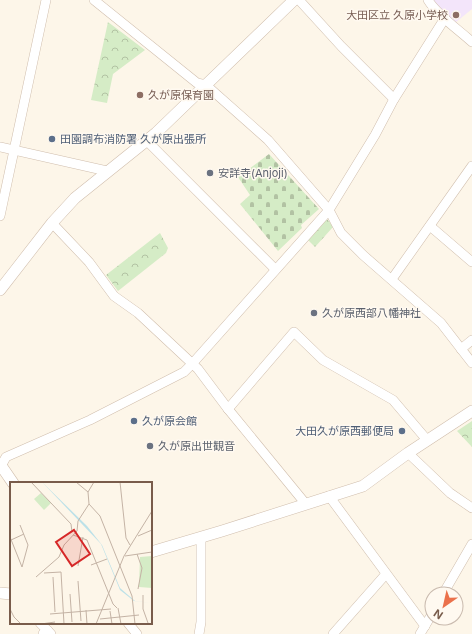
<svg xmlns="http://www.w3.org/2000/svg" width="472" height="634" viewBox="0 0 472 634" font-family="Inter,'Noto Sans JP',sans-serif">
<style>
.education{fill:#f3e5fa}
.cemetery{fill:url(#cemetery-stones)}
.park{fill:url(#park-crowns)}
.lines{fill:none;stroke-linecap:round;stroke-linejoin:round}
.minor-casing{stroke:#d0bead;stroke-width:10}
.tertiary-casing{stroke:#d0bead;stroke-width:12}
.minor{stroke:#fff;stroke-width:9}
.tertiary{stroke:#fff;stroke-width:11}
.education-dot{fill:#8d6e63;stroke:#fff9f0;stroke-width:1.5}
.service-dot{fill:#5c6f8a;stroke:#fff9f0;stroke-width:1.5}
.worship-dot{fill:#6b7280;stroke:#fff9f0;stroke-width:1.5}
.labels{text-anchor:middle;stroke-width:3;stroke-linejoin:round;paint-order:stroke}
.education-label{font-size:11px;fill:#785e54;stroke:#fff9f0;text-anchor:end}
.service-label{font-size:11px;fill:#4e5e75;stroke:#fff9f0;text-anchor:start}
.worship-label{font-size:11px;fill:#5b616d;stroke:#fff9f0;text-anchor:start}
.inset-road{fill:none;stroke:#c4b3a5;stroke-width:1}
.view{fill:#d62828;fill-opacity:0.15;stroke:#d62828;stroke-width:2}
.inset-edge{fill:none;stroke:#795c4b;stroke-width:2}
</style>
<defs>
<pattern id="cemetery-stones" width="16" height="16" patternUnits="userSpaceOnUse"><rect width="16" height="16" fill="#d5ecc6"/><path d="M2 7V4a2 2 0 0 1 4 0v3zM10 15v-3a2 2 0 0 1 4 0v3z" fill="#b2c2a3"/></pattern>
<pattern id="park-crowns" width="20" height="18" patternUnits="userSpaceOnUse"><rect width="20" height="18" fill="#d5ecc6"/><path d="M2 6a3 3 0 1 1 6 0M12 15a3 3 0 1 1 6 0" fill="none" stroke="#b2c2a3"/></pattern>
</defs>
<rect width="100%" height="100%" fill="#fdf6e9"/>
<path class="education" d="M433,0H472V9L456,22L437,6Z"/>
<path class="cemetery" d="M269,154L319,209L301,225L302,228L278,251L240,204L250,195L238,177Z"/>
<g class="park">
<path d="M108,22L145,50L113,74L107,103L91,100Z"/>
<path d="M325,219L328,220L333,227L315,247L307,239Z"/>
<path d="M160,233L168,248L166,253L118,291L106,275Z"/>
<path d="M472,421V447L457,431Z"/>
</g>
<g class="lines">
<g class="minor-casing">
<g id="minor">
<path d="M94,0L197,83L206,85L268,140L329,210L341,233L363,255L441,323L472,363"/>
<path d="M299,0L341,46L394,99"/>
<path d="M428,0C437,15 459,30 472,42"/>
<path d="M147,141L275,269"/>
<path d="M0,147L107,171"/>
<path d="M0,216L46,0"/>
<path d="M52,223L89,262L114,296L138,313L198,369L228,409L305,503"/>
<path d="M430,226L472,262"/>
<path d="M392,279L472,166"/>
<path d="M461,349L472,340"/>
<path d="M228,409L294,332L323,360L393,400L427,440"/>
<path d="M408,453L450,493L472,508"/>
<path d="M0,468L6,457L90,420L184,372L192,364L329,210L375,135L394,99L445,18"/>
<path d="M329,496L425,626"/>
<path d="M443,594L472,544"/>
<path d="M40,623L51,634"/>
<path d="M128,623L137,634"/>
<path d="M199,634L201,622V537"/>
<path d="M333,634L386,574"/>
<path d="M420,634L432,614"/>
</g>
</g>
<g class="tertiary-casing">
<g id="tertiary">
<path d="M0,290L52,223L75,198L156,133L294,0"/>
<path d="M0,464L13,483"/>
<path d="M151,552L222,531L363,486L408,453L472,411"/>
<path d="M0,593L11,594"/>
<path d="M44,634L47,631"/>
</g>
</g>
<use href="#minor" class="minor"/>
<use href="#tertiary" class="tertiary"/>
</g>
<g class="education-dot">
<circle cx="456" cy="15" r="4"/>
<circle cx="140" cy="95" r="4"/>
</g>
<g class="service-dot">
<circle cx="52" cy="139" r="4"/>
<circle cx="134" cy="421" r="4"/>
<circle cx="402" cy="431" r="4"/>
</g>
<g class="worship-dot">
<circle cx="210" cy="173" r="4"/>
<circle cx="314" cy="313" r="4"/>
<circle cx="150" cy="446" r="4"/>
</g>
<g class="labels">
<g class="education-label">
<text x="448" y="19">大田区立 久原小学校</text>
<text x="148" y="99" text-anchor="start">久が原保育園</text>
</g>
<g class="service-label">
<text x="60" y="143">田園調布消防署 久が原出張所</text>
<text x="142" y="425">久が原会館</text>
<text x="394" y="435" text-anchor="end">大田久が原西郵便局</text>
</g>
<g class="worship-label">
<text x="218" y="177">安詳寺(Anjoji)</text>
<text x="322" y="317">久が原西部八幡神社</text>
<text x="158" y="450">久が原出世観音</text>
</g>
</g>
<g transform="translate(10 482)">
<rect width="142" height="142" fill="#fdf6e9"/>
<path d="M31,11L41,21L34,28L24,17ZM142,74V106L129,105L130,75Z" fill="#d5ecc6"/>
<path d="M32,0L77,44L92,63L110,106L125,119L142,121L124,119L110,108L91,62Z" fill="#bce1e8"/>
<path class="inset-road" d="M21,0L61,42L62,50M66,0L78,10M110,0L116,56L120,63M79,22L90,34L122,114L125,142M10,43L18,63L12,85M63,53L77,58L103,122L107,126M128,54L142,48M0,55L12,85M1,58L14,52M127,72L132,86L128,107M115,74L142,70M81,83L97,77M68,84L73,55M34,91L51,90L54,142M26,95L49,75L54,63L67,49L68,39L79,22L78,10L84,0M43,95L45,130M68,99L71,139M60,112L62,140M133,113V127L138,141M108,126L111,142M0,127L4,135L11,142M76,128L77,142M100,129L102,142M40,132L101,127M90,137L129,133M31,142L45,140M86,142L114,74L142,29"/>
<path class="view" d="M64,48L80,72L62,84L46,60Z"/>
<rect width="142" height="142" class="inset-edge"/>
</g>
<g transform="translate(444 606) rotate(214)"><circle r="19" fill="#fff9f0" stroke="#c9baae"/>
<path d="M0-3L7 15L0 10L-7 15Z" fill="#eb714b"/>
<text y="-6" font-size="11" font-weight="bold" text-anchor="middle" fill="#795c4b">N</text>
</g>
</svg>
